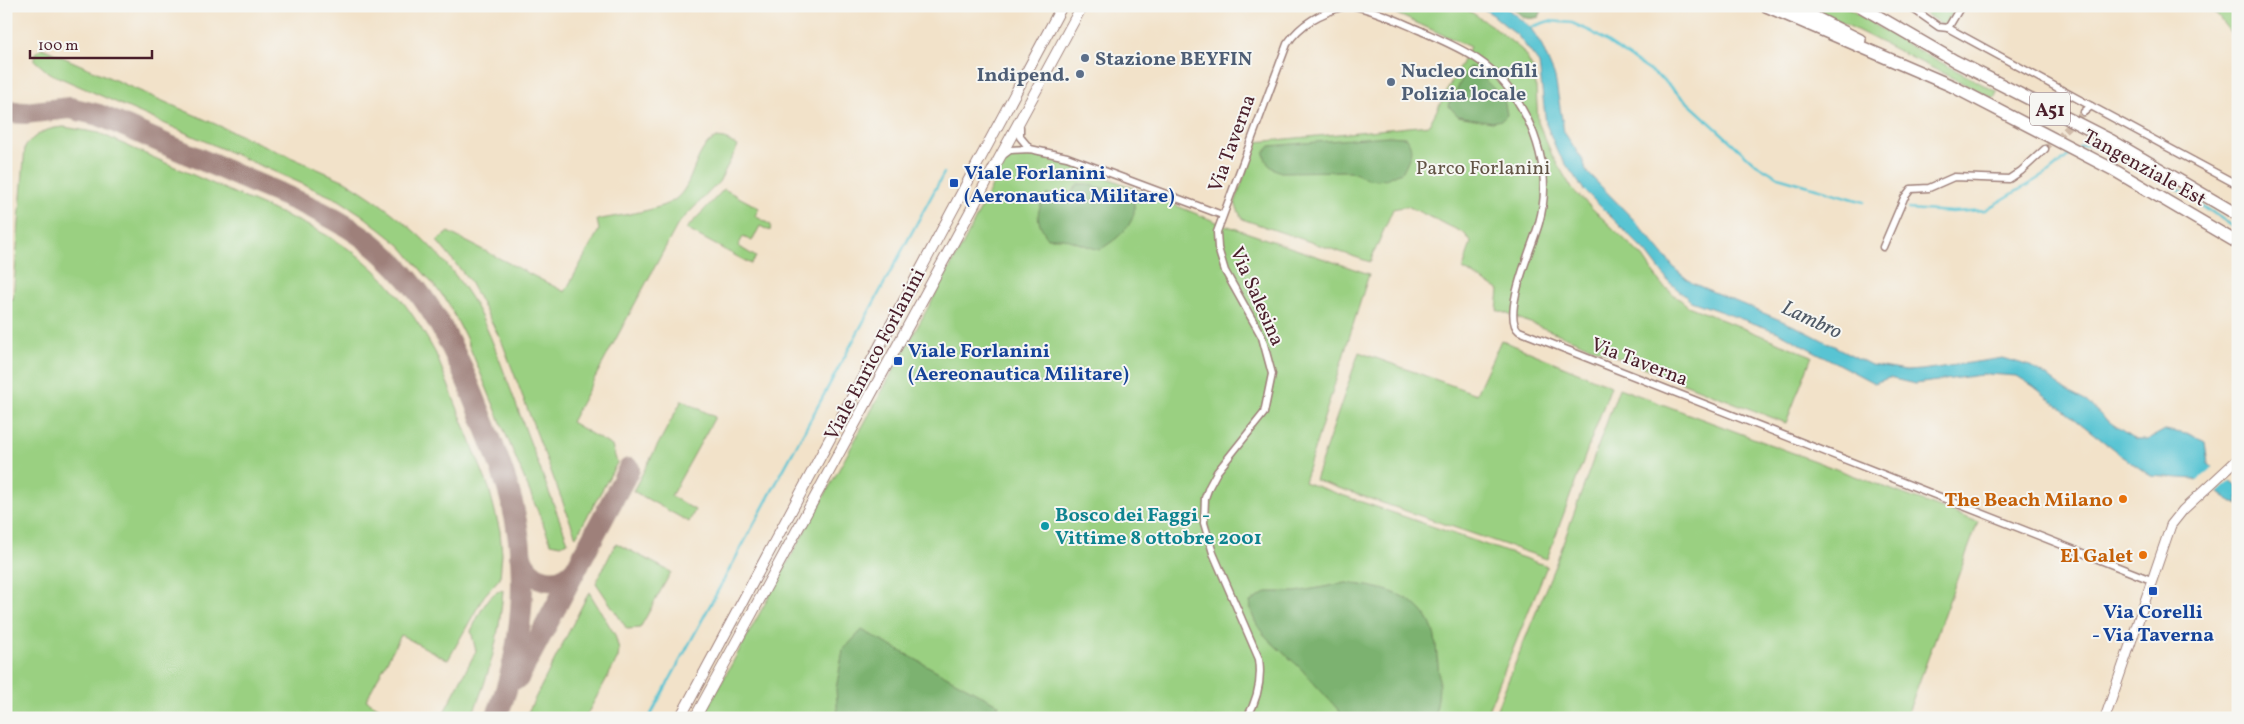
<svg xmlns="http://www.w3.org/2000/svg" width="2244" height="724" viewBox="0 0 2244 724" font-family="Vollkorn,serif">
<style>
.green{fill:#9ad081;stroke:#727856}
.forest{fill:#7bb26f;stroke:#62684d}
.water{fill:#59c4d3;stroke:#52727f}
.pier{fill:#f2e2c9}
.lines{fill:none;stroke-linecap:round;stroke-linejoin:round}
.stream{stroke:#59c4d3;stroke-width:2.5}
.taxiway{stroke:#9e807a;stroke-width:22}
.street-tunnel{stroke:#d0bba9;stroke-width:6;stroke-dasharray:6 3;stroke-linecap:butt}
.street-casing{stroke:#9e807a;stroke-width:9}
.secondary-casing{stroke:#9e807a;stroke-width:11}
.primary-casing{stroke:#9e807a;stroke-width:12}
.highway-casing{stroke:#9e807a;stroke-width:14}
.street{stroke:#fff;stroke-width:6}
.secondary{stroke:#fff;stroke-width:9}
.primary{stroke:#fff;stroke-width:10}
.highway{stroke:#fff;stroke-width:11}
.highway-bridge-casing{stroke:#9e807a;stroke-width:14;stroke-linecap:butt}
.highway-bridge{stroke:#fff;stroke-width:11}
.service-dot{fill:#5c6f8a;stroke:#f6f6f2;stroke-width:2}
.transit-dot{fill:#1a4fb4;stroke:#f6f6f2;stroke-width:2}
.food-dot{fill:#e8710a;stroke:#f6f6f2;stroke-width:2}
.culture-dot{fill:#0f9aa8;stroke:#f6f6f2;stroke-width:2}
.labels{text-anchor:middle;stroke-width:4;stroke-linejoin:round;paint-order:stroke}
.shield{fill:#f6f6f2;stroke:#7e6067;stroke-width:1}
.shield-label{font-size:19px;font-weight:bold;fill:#4a1f2b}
.service-label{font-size:20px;font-weight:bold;fill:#4e5e75;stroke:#f6f6f2;text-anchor:start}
.street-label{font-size:20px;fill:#4a1f2b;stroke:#f6f6f2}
.park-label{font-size:20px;fill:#625445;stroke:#f6f6f2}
.transit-label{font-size:20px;font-weight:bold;fill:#164399;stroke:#f6f6f2;text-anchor:start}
.food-label{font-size:20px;font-weight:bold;fill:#c56008;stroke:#f6f6f2;text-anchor:end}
.culture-label{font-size:20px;font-weight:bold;fill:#0d838f;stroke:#f6f6f2;text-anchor:start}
.water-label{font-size:21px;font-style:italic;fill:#4f5966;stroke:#f6f6f2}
</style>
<rect width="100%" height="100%" fill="#f6f6f2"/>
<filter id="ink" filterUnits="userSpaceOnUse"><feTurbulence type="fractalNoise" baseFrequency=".02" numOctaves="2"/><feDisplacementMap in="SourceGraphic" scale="10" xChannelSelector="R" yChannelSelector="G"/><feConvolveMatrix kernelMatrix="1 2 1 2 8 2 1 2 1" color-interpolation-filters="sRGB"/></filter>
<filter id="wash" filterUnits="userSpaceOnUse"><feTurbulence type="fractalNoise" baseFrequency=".0096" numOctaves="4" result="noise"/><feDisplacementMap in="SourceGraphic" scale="20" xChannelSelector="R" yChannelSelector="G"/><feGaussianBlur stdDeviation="1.12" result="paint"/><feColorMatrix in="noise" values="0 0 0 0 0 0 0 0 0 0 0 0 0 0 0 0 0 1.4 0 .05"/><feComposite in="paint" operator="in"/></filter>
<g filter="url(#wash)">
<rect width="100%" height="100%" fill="#f2e2c9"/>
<g class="green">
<path d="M1379,6H1462L1492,26L1522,50L1535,72L1538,122L1552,155L1573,190L1643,257L1661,284L1688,306L1812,356L1786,423L1497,310L1499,290L1463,269L1471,242L1464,233L1407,206L1393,209L1370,262L1242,219L1235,203L1256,142L1429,125L1470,47Z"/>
<path d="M1809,6H1844L1903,42L1997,92L1994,99Z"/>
<path d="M1914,6H1957L1946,23L1942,25Z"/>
<path d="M2206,6H2238V39L2233,36L2216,14Z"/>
<path d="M42,48L345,181C390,208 433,242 463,286C486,318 498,357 512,393C530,443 549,492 568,542L561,545L551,543L465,336L447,301L401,246L362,215L339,200L49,73L34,60L36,53Z"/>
<path d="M64,127L99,133C147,155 196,176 245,198C282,214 320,228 353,252C389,278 415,315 436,354L489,488L500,531L502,553L500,578L484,596L448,660L401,635L366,700L397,718H6V299H13L25,146C37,133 47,128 64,127Z"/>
<path d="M717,138L725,139L738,146L719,182L678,224L571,422L612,446L617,463L576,537L502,342L469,280L437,241L448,232L565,292L599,230L597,220C618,215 665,211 679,196C695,180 695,146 717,138Z"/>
<path d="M1021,153L1074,164L1219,223L1369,274L1304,482L1547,566L1485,718H702L963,244L1005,160L1011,154Z"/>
<path d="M724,189L759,208L755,216L771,225L770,231L760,226L752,241L743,237L738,246L756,257L751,264L686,229Z"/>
<path d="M1501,340L1611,386L1547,559L1315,480L1359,352L1476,394Z"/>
<path d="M1619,388L1978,522L1906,718H1493L1556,563Z"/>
<path d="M682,400L715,417L671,496L695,510L689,522L633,491Z"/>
<path d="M616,543L671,572L640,628L627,629L596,583Z"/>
<path d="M503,590C500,635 489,677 471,718H441L476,651L471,631C478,618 487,592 503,590Z"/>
<path d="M589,592L615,635L619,650L618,658L585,718H525Z"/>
</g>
<g class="forest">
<path d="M1512,6H1544L1539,17C1525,21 1521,17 1512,6Z"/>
<path d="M1469,67L1473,68L1504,99L1507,115L1502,120L1492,122L1458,116L1448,105Z"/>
<path d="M1387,136L1405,137C1416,149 1409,158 1403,171L1386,179L1377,180L1368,179L1350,171L1281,172C1270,168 1266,164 1264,153L1270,146Z"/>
<path d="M1078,184H1087L1132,196C1142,221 1118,239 1099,250L1063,238H1047C1036,218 1035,215 1046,195H1055L1066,199Z"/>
<path d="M1346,583C1379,587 1420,593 1433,630C1436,638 1436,648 1437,656C1440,678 1440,697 1434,718H1345C1332,702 1316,686 1303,671C1283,649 1252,635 1250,602L1267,592H1296Z"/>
<path d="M862,630L999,705L993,718H838L836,689L843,650Z"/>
</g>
<path class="water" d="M1479,6H1504L1530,27L1541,44L1555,77L1564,132L1584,162L1586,171L1637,223L1676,270L1692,283L1799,328L1871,365L1906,371L1922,370L2003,358L2030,366L2047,376L2066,391L2087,402L2105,419L2136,440H2147L2165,430L2191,435L2205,442L2208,464L2238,486V505L2195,479L2151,476L2122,456L2033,386L2017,376L1988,374L1915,384L1889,378L1874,383L1778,332L1691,301L1669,282L1647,253L1584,190L1558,153L1546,124L1539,63L1518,36L1493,15Z"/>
<path class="pier" d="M2214,466L2232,480L2216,494L2195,482Z"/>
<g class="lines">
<g class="stream">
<path d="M1528,28L1549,21L1572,23L1592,32L1662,79L1753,162L1778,177L1864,202"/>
<path d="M2079,147L2082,145L2099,146L2170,183L2238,230"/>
<path d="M1908,209L1952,212L1985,210L2049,172L2073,152"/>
<path d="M649,718L944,173"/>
</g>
<g class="taxiway">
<path d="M6,112L25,113L70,108L99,115C150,137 200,159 250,181C292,199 335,215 371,243C428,289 453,344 479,410C491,441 504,471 512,503C530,574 523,651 496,718"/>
<path d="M520,554C528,581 558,590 576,568"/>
<path d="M518,678L629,469"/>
</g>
</g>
</g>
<g filter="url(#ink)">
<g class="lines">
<path class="street-tunnel" d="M2045,149L2084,112"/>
<g class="street-casing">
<g id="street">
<path d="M1355,6C1378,11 1398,21 1419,30C1439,39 1459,47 1477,59C1518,86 1544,141 1544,189C1544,201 1542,212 1539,223C1534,243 1500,316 1519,331L2151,580"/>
<path d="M1909,6L1939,27L1948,28"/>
<path d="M1948,28L2091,106"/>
<path d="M1948,28L1961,6"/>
<path d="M2084,112L2091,106L2238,185"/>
<path d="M1020,127V137L1030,149"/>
<path d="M1002,156L1010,150L1030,149L1067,157L1222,215"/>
<path d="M1883,247L1904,198L1911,189L1929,188L1954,177L2009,179L2021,171L2045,149"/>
<path d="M1247,718C1257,700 1262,679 1259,659L1213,553L1204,523L1205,498L1209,487L1217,472L1264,413L1272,374L1262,337L1225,271L1218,248L1217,232L1287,44C1301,23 1321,13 1345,6"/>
</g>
</g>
<g class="secondary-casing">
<path id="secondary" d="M2105,718L2171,525L2183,510L2238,459"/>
</g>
<g class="primary-casing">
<g id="primary">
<path d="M680,718C809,481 934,243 1062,6"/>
<path d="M695,718L1082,6"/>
</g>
</g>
<g class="highway-casing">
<g id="highway">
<path d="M1766,6L1952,86"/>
<path d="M1792,6L1860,40"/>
</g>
</g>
<use href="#street" class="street"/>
<use href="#secondary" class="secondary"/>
<use href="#primary" class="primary"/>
<use href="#highway" class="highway"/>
<g class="highway-bridge-casing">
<g id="highway-bridge">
<path d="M1860,6L1955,61L2112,141L2238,215"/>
<path d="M1952,86L2112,169L2238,243"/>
</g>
</g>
<use href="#highway-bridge" class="highway-bridge"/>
</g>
</g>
<g class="service-dot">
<circle cx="1085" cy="58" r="5"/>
<circle cx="1080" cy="74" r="5"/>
<circle cx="1391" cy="82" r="5"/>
</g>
<g class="transit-dot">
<rect x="949" y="178" width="10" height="10" rx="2.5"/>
<rect x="893" y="356" width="10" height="10" rx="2.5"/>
<rect x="2148" y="586" width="10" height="10" rx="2.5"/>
</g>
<g class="food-dot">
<circle cx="2123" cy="499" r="5"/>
<circle cx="2143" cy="555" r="5"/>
</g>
<circle class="culture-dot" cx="1045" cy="526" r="5"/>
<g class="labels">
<rect class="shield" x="2030" y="92.5" width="40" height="33" rx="4"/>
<g class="shield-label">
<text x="2050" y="116">A51</text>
</g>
<g class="service-label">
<text x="1095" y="65">Stazione BEYFIN</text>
<text x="1401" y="77">Nucleo cinofili<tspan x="1401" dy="23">Polizia locale</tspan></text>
<text x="1070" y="81" text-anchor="end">Indipend.</text>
</g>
<g class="street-label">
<text transform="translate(1231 143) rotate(-70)" y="7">Via Taverna</text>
<text transform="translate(2145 167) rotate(29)" y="7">Tangenziale Est</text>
<text transform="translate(1258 296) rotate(66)" y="7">Via Salesina</text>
<text transform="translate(874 354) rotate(-62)" y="7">Viale Enrico Forlanini</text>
<text transform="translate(1640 361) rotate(21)" y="7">Via Taverna</text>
</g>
<g class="park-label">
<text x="1483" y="174">Parco Forlanini</text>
</g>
<g class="transit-label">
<text x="964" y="179">Viale Forlanini<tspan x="964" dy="23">(Aeronautica Militare)</tspan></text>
<text x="908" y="357">Viale Forlanini<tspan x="908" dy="23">(Aereonautica Militare)</tspan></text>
<text x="2153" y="618" text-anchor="middle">Via Corelli<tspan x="2153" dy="23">- Via Taverna</tspan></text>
</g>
<g class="food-label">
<text x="2113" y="506">The Beach Milano</text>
<text x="2133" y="562">El Galet</text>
</g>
<g class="culture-label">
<text x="1055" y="521">Bosco dei Faggi -<tspan x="1055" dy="23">Vittime 8 ottobre 2001</tspan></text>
</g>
<g class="water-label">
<text transform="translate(1812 319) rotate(25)" y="7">Lambro</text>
</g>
</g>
<rect width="2244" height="724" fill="none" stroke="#f6f6f2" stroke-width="25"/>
<path d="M30 50v8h122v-8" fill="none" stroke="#4a1f2b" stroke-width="2.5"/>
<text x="38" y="50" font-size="15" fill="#4a1f2b" stroke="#f6f6f2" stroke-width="4" paint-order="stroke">100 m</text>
</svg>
